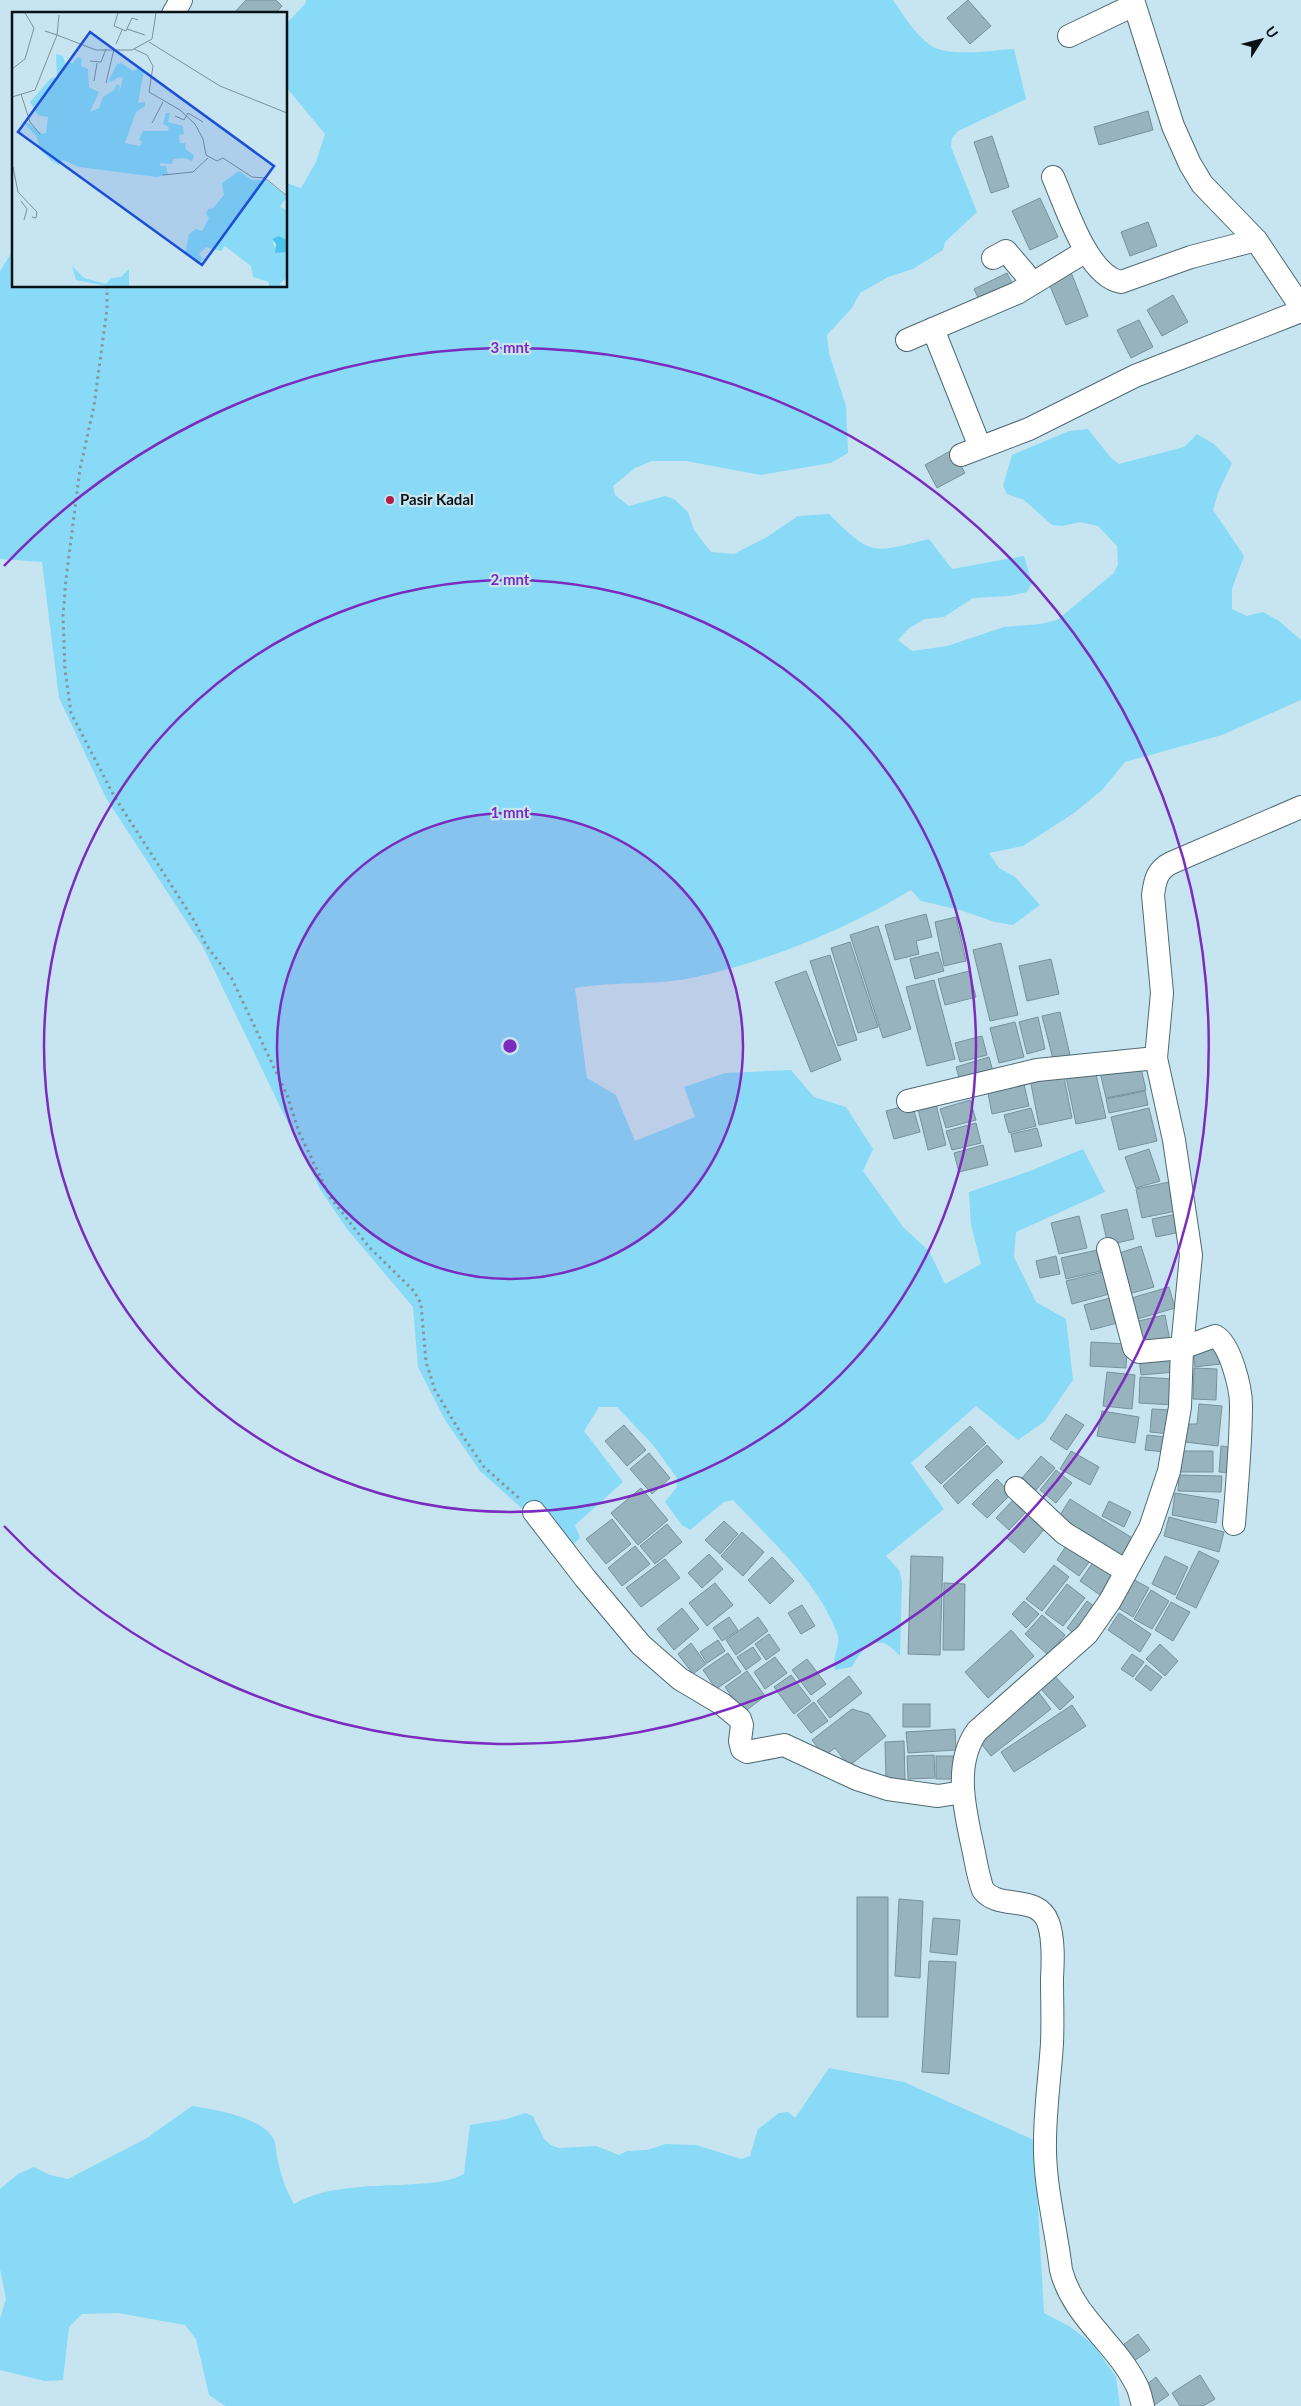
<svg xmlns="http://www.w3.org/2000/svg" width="1301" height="2406" viewBox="0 0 1301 2406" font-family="Lato,sans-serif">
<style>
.green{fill:#88daf6}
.building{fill:#97b4be;stroke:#76919b}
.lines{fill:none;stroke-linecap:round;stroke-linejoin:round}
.minor-casing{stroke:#4e6972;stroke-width:24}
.path{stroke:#8198a0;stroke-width:3;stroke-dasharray:2.5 4;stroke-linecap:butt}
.minor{stroke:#fff;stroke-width:22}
.ring{fill:none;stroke:#7b2cbf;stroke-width:2.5}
.poi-dot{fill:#b11e47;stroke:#c7e5f0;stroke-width:2}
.labels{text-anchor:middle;stroke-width:4.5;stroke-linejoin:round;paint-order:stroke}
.poi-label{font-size:15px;font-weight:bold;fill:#081317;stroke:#c7e5f0;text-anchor:start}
.inset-road{fill:none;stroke:#7b9199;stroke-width:1}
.view{fill:#1d4ed8;fill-opacity:0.15;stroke:#1d4ed8;stroke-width:2.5}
.inset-edge{fill:none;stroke:#081317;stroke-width:2.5}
.centre{fill:#7b2cbf;stroke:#c7e5f0;stroke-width:2.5}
.ring-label{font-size:15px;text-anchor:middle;font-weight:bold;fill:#7b2cbf;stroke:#c7e5f0;stroke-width:4.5;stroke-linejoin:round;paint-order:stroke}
</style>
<rect width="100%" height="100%" fill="#c7e5f0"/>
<g class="green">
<path d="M306,0H893C904,16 914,33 930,45C947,58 993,50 1014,49L1026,99L958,131L952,138L951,147L977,212L945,242L943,250L913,269L888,277L860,293L852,308L827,335L829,353L846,406L848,453L831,463L761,475L686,461H652L635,468L613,486L615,495L629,506L665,496L674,499L688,512L694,530L711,552L734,554L767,537L798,516L829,514C872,557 872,553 929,539L952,569L1024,556L1032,583L1027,592L1009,596L973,598L944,617L925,619L909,628L898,640L912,651L947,646L1004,627L1040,624L1057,620L1114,573L1118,564L1117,546L1098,526L1080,522L1062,526L1052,525L1024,500L1007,494L1003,486L1012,455L1069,431L1088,429L1111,458L1119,464L1184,447L1197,434L1214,444L1232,463L1218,493L1213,510L1244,556L1232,589V609L1247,616L1263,612L1279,621L1301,640V700L1222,735L1125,762L1102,790L1074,813L1023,846L989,853L999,868L1015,877L1040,905L1013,925L995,922L960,910L921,901L911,890C845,930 771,960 696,977C658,986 614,981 575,988L587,1078L616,1095L635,1141L695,1117L684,1087L725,1073L791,1070L814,1097L846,1107L873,1149L863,1171L903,1227L929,1251L945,1284L981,1264L971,1225L969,1192L1030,1171L1083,1149L1105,1192L1016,1232L1014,1257L1036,1302L1066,1319L1073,1380L1044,1422L1018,1440L976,1406L911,1463L944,1509L886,1556L899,1570L902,1582L900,1656C896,1652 889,1644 883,1643C868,1639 858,1656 852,1667L835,1670C831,1656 842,1645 837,1633C817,1580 771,1541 733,1500L724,1502L690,1530L682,1525L665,1502L677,1487V1478L653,1445L617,1407H599L584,1431L623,1482L575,1525L580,1538L562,1555L525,1511L480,1471L445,1420L418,1367L413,1307L347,1229L320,1189L203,947L106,798L59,698L42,562L0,559V271L14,249V286H286V183L301,188L316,162L325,134L286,87V24L305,4Z"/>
<path d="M829,2068L904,2082L1034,2140L1044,2313L1069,2326L1093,2344L1116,2377L1120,2406H225L209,2395L196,2339L185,2325L118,2313L82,2314L69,2327L63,2380L45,2381L0,2370V2319L6,2299L0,2269V2189L18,2174L34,2167L50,2175L68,2179L147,2138L192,2106C213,2109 261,2117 273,2138C276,2143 276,2151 277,2157C281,2174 285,2189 294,2204C329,2184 376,2187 415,2184C432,2183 449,2182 464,2174L470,2125L507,2119L525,2113L533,2116L544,2139L551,2145L559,2148L596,2146L619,2155L627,2151L647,2150L666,2144L696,2145L741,2159L750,2156L758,2129L779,2113L788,2112L795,2118Z"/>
</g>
<g class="building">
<path d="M246,0H276L282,6L275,14H233Z"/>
<path d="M968,0L991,26L970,44L947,18Z"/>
<path d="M1148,111L1153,130L1099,145L1094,127Z"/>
<path d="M992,136L1009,187L991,193L974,142Z"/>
<path d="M1040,198L1058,237L1030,250L1012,211Z"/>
<path d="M1148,222L1157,246L1130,256L1121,232Z"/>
<path d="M1069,267L1088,316L1066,325L1046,276Z"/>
<path d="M1007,273L1015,289L982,306L974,289Z"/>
<path d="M1173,295L1188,322L1162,336L1147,310Z"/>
<path d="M1139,320L1153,347L1131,358L1117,330Z"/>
<path d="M952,450L965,473L937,488L925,465Z"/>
<path d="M926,914L932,937L916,941L919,954L895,960L885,925Z"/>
<path d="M956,917L966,961L944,966L935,922Z"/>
<path d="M878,926L911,1029L883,1038L850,935Z"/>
<path d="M850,942L878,1027L858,1033L831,948Z"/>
<path d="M1001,943L1018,1015L990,1021L973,950Z"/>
<path d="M938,952L944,971L915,979L910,959Z"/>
<path d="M830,955L857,1040L838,1046L810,961Z"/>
<path d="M1051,959L1059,994L1027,1001L1019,966Z"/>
<path d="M806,971L841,1060L811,1072L775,982Z"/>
<path d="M969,971L976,997L945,1005L938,979Z"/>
<path d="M934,980L955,1059L927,1066L906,987Z"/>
<path d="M1060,1012L1070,1055L1053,1059L1042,1016Z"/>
<path d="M1038,1017L1045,1049L1027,1054L1019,1022Z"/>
<path d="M1015,1022L1024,1057L999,1063L990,1028Z"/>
<path d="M982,1036L987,1055L960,1062L955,1043Z"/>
<path d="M989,1057L994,1075L961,1084L956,1067Z"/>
<path d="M1139,1059L1146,1090L1106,1098L1099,1068Z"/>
<path d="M1094,1066L1106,1118L1076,1124L1065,1072Z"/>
<path d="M1063,1072L1072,1118L1039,1125L1030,1079Z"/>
<path d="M1023,1080L1029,1106L992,1114L987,1088Z"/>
<path d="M1145,1091L1148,1105L1109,1113L1106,1099Z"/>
<path d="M970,1100L976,1120L946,1128L940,1109Z"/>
<path d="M912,1104L920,1132L894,1139L886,1111Z"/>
<path d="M936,1104L946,1145L928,1150L918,1109Z"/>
<path d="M1031,1108L1036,1126L1009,1133L1004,1115Z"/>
<path d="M1149,1108L1157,1141L1119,1150L1111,1117Z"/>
<path d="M976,1123L981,1143L952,1150L946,1131Z"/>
<path d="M1037,1128L1042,1146L1015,1152L1011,1134Z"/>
<path d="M983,1145L988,1165L959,1172L954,1153Z"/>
<path d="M1149,1149L1160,1181L1136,1188L1125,1157Z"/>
<path d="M1169,1182L1176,1211L1142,1218L1136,1189Z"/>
<path d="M1127,1209L1134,1239L1108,1245L1101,1215Z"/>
<path d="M1177,1214L1181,1232L1156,1237L1152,1219Z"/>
<path d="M1079,1216L1087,1248L1059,1254L1051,1223Z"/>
<path d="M1141,1246L1154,1287L1125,1295L1113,1255Z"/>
<path d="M1097,1250L1101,1271L1066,1279L1061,1258Z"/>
<path d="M1056,1256L1060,1274L1040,1278L1036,1261Z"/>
<path d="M1107,1271L1113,1293L1072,1304L1066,1281Z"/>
<path d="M1169,1287L1175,1308L1134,1320L1128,1299Z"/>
<path d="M1114,1297L1121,1322L1091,1330L1084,1305Z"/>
<path d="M1165,1315L1170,1341L1139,1348L1134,1322Z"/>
<path d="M1091,1342L1127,1344L1126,1368L1090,1366Z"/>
<path d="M1218,1344L1220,1364L1195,1367L1193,1346Z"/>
<path d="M1173,1355L1175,1372L1141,1375L1139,1357Z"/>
<path d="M1194,1368L1217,1369L1216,1400L1193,1399Z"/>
<path d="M1107,1372L1135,1375L1132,1409L1103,1406Z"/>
<path d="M1140,1377L1174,1379L1173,1405L1139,1403Z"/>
<path d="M1199,1404L1222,1406L1218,1446L1185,1442L1187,1424H1197Z"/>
<path d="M1152,1409L1172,1410L1170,1434L1150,1432Z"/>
<path d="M1102,1411L1139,1417L1135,1443L1097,1436Z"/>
<path d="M1066,1414L1084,1425L1067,1450L1050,1439Z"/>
<path d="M624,1425L646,1450L627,1466L605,1441Z"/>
<path d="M970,1426L986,1443L941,1484L925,1467Z"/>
<path d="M1147,1435L1166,1437L1165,1452L1145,1450Z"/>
<path d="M987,1445L1003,1462L958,1504L943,1486Z"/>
<path d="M1221,1446L1235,1448L1232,1473L1219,1472Z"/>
<path d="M1071,1451L1099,1467L1090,1485L1060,1469Z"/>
<path d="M1178,1451H1213V1472H1179Z"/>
<path d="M649,1453L670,1478L652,1494L630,1469Z"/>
<path d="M1041,1456L1055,1468L1036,1490L1022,1478Z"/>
<path d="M1056,1470L1072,1483L1056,1503L1040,1490Z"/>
<path d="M1179,1475L1222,1476L1221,1492L1178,1491Z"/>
<path d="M997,1479L1011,1494L987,1518L972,1504Z"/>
<path d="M641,1488L668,1520L638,1545L611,1513Z"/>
<path d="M1175,1493L1219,1500L1216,1523L1172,1515Z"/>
<path d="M1015,1498L1028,1510L1009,1530L996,1518Z"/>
<path d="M1070,1499L1137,1541L1124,1561L1057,1520Z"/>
<path d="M1109,1501L1131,1512L1124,1527L1102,1516Z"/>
<path d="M1030,1512L1047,1526L1024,1553L1007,1538Z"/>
<path d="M1169,1517L1224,1532L1219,1552L1164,1536Z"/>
<path d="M612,1519L631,1544L606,1564L586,1539Z"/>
<path d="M724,1521L738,1534L720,1554L705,1540Z"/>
<path d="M667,1524L682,1542L655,1564L640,1546Z"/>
<path d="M742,1532L764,1552L743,1576L721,1556Z"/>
<path d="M635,1546L650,1564L622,1586L608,1568Z"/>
<path d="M1066,1546L1089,1562L1079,1576L1057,1560Z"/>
<path d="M1199,1551L1219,1561L1196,1608L1176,1598Z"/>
<path d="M709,1554L723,1569L702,1588L688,1573Z"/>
<path d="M911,1556L943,1557L940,1655L908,1654Z"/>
<path d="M1165,1556L1188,1567L1175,1595L1152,1584Z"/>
<path d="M772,1557L794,1581L770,1604L748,1580Z"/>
<path d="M1096,1558L1119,1573L1103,1597L1080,1581Z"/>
<path d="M665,1559L680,1578L641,1607L626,1588Z"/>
<path d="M1054,1565L1069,1577L1042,1611L1026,1599Z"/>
<path d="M1131,1578L1149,1588L1133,1617L1115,1606Z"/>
<path d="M715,1583L733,1605L707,1626L689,1603Z"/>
<path d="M944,1583L965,1584L964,1650H943Z"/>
<path d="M1067,1584L1085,1598L1063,1626L1045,1613Z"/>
<path d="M1151,1590L1169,1601L1152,1629L1134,1619Z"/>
<path d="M1024,1601L1039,1614L1026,1628L1012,1614Z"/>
<path d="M1087,1601L1099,1610L1079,1637L1067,1628Z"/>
<path d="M1171,1602L1190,1612L1173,1641L1155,1630Z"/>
<path d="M802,1605L815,1626L801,1634L788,1613Z"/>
<path d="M682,1608L699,1629L674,1650L657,1629Z"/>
<path d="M1119,1613L1151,1634L1140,1652L1108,1630Z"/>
<path d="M1042,1615L1065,1635L1048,1655L1025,1634Z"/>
<path d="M729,1617L738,1630L722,1641L713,1628Z"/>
<path d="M758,1617L768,1631L736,1655L726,1640Z"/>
<path d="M1011,1630L1034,1656L988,1698L965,1672Z"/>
<path d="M769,1634L780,1650L766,1660L755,1644Z"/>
<path d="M718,1640L725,1651L707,1663L700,1652Z"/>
<path d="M691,1643L706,1664L693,1674L678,1654Z"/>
<path d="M1160,1644L1178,1661L1165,1676L1146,1659Z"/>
<path d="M753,1647L761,1659L746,1670L737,1657Z"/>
<path d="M728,1653L741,1672L716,1689L703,1670Z"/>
<path d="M1132,1654L1144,1662L1133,1677L1121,1669Z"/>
<path d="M775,1657L787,1673L765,1689L754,1672Z"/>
<path d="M807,1659L826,1684L811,1695L792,1670Z"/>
<path d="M1146,1665L1162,1677L1151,1691L1135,1679Z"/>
<path d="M747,1671L765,1696L743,1713L725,1687Z"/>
<path d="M1053,1674L1074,1697L1060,1710L1039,1687Z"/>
<path d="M791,1675L811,1701L794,1714L774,1687Z"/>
<path d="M849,1676L862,1693L830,1718L817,1701Z"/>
<path d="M1037,1690L1051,1709L991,1756L976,1737Z"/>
<path d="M814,1702L828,1721L811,1733L797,1715Z"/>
<rect x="903" y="1704" width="27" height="23"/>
<path d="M1072,1705L1086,1726L1014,1772L1001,1752Z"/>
<path d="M852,1709L869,1714L886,1736L849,1766L835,1748L824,1756L812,1740Z"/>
<path d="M955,1729L956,1750L908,1753L906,1732Z"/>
<path d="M904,1741L905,1779L886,1780L885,1742Z"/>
<path d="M934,1755L935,1778L908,1779L907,1756Z"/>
<rect x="936" y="1756" width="23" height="23"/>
<rect x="857" y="1897" width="31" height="120"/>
<path d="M899,1899L923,1901L920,1978L895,1976Z"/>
<path d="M933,1918L960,1920L957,1955L930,1952Z"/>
<path d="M929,1961L956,1962L949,2074L922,2072Z"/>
<path d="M1138,2334L1150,2350L1131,2363L1120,2347Z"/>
<path d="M1200,2375L1215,2399L1203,2406H1180L1172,2393Z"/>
<path d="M1156,2377L1169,2395L1153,2406L1140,2390Z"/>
</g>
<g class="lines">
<g class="minor-casing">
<g id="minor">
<path d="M1133,0L1173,126L1190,164L1202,184L1256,240L1301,307"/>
<path d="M173,14L181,0"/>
<path d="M1069,36L1134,5"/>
<path d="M1053,177C1066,206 1087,276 1121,282L1191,257L1256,240"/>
<path d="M993,258L1006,251L1033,283"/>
<path d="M933,329L980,447"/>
<path d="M907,340L1017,293L1086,251"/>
<path d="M961,455L1029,429L1135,376L1301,311"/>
<path d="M908,1101L1037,1070L1156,1058"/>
<path d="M1108,1249L1134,1348L1139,1352L1182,1348L1215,1336C1230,1343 1241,1388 1241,1405C1241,1444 1237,1484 1234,1524"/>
<path d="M1016,1488L1064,1533L1126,1571"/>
<path d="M534,1512L585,1578L641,1645L680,1679L722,1704L740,1719L742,1725L740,1741L742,1749L747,1752L784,1745L857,1779L888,1789L938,1796L963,1792"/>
<path d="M1143,2406C1141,2399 1140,2391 1136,2384C1115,2342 1073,2317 1061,2270C1056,2228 1044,2184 1045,2142C1045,2109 1050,2076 1052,2043C1053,2022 1052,2000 1052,1978C1053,1961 1054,1938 1048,1922C1037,1893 999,1911 983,1890C978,1877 976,1862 973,1848C965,1811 953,1764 977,1731L1087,1634L1110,1601L1150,1528L1169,1471L1180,1407L1182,1348L1191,1255L1174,1140L1156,1058L1162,993L1153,895C1155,880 1157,870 1171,863L1301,807"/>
</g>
</g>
<path class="path" d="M107,286V309L94,406L80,469L66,579L63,616L65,670L71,713L114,796L195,922L206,945L232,979L287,1095L299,1132L330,1197L369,1247L414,1291L421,1304L426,1362L435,1390L460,1432L484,1467L520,1499"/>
<use href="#minor" class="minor"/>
</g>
<circle cx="510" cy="1046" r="233" fill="#7b2cbf" fill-opacity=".12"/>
<g class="ring">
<circle cx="510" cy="1046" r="233"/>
<circle cx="510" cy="1046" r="466"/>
<path d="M4 566A698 698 0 1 1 4 1526"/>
</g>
<circle class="poi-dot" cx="390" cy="500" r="5"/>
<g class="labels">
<g class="poi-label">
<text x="400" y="505">Pasir Kadal</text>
</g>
</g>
<g transform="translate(12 12)">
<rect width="275" height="275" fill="#c7e5f0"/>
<path d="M44,42L51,44L53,51H61L66,45L70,47L69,54L76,57L77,75L87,80L78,100L87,96L91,85L102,78L105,72L108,74L106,86L111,66L107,65L99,70L97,68L105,52L109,51L121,59L127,56L132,58L126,91L133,90V94L124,100L113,131L128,134L130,129L127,128L131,119H156L157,115L151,112L154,101H158L156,110L171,114L172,122L167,123L168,131H173L174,138L182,143L180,149L173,146L161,147L160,152L148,151V154H154L156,163L145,165L67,155L51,148L47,153L41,150L29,139L24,124L13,112L16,111L30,122L34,121L36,105L26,103L18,90L39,66L45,65ZM227,159L240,168H254L275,185L268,195L275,198V228L267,224L260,227L264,239L275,240V266L267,272L273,274H257V270L241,265L239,254L213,234L209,239L194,235L187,242L191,247L186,252L173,241L177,222L184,217L190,219L197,206L194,202L196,197L201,196L212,183L210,171ZM60,254L72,266L94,272L99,266L109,265L117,257V274H95L64,268Z" fill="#88daf6"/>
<path d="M267,224L275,228V240L263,241L264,232L260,227Z" fill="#49c5eb"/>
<path class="inset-road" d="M106,1L102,14L114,19L120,6L126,8M115,17L133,23M33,19L45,23L47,3M137,30L208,74L275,101M104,32L110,18M122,37L135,43L141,54L137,80L168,98L183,112L191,127L194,143L205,149L211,146L240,165L253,166L275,184M78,49L89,50L94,37M0,57L13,47L22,16L13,1M82,69L85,51M94,71L102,37M9,82L18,110L28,122M0,85L23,78L45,23L84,38H120L140,27L144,1M163,104L172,108L176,101L191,110M140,111L151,90M1,155L6,180L25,200L24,206L20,205M151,163L181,160L196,146M9,189L15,197L12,208"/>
<path class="view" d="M78,20L262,154L190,253L6,120Z"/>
<rect width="275" height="275" class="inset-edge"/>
</g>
<circle cx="510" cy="1046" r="8" class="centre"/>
<g class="ring-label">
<text x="510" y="353">3 mnt</text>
<text x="510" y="585">2 mnt</text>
<text x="510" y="818">1 mnt</text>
</g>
<g transform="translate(1261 40) rotate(54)" stroke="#c7e5f0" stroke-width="4" paint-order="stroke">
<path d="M0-4L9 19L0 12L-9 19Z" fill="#081317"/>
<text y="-8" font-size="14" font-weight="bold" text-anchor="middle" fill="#081317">U</text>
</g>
</svg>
